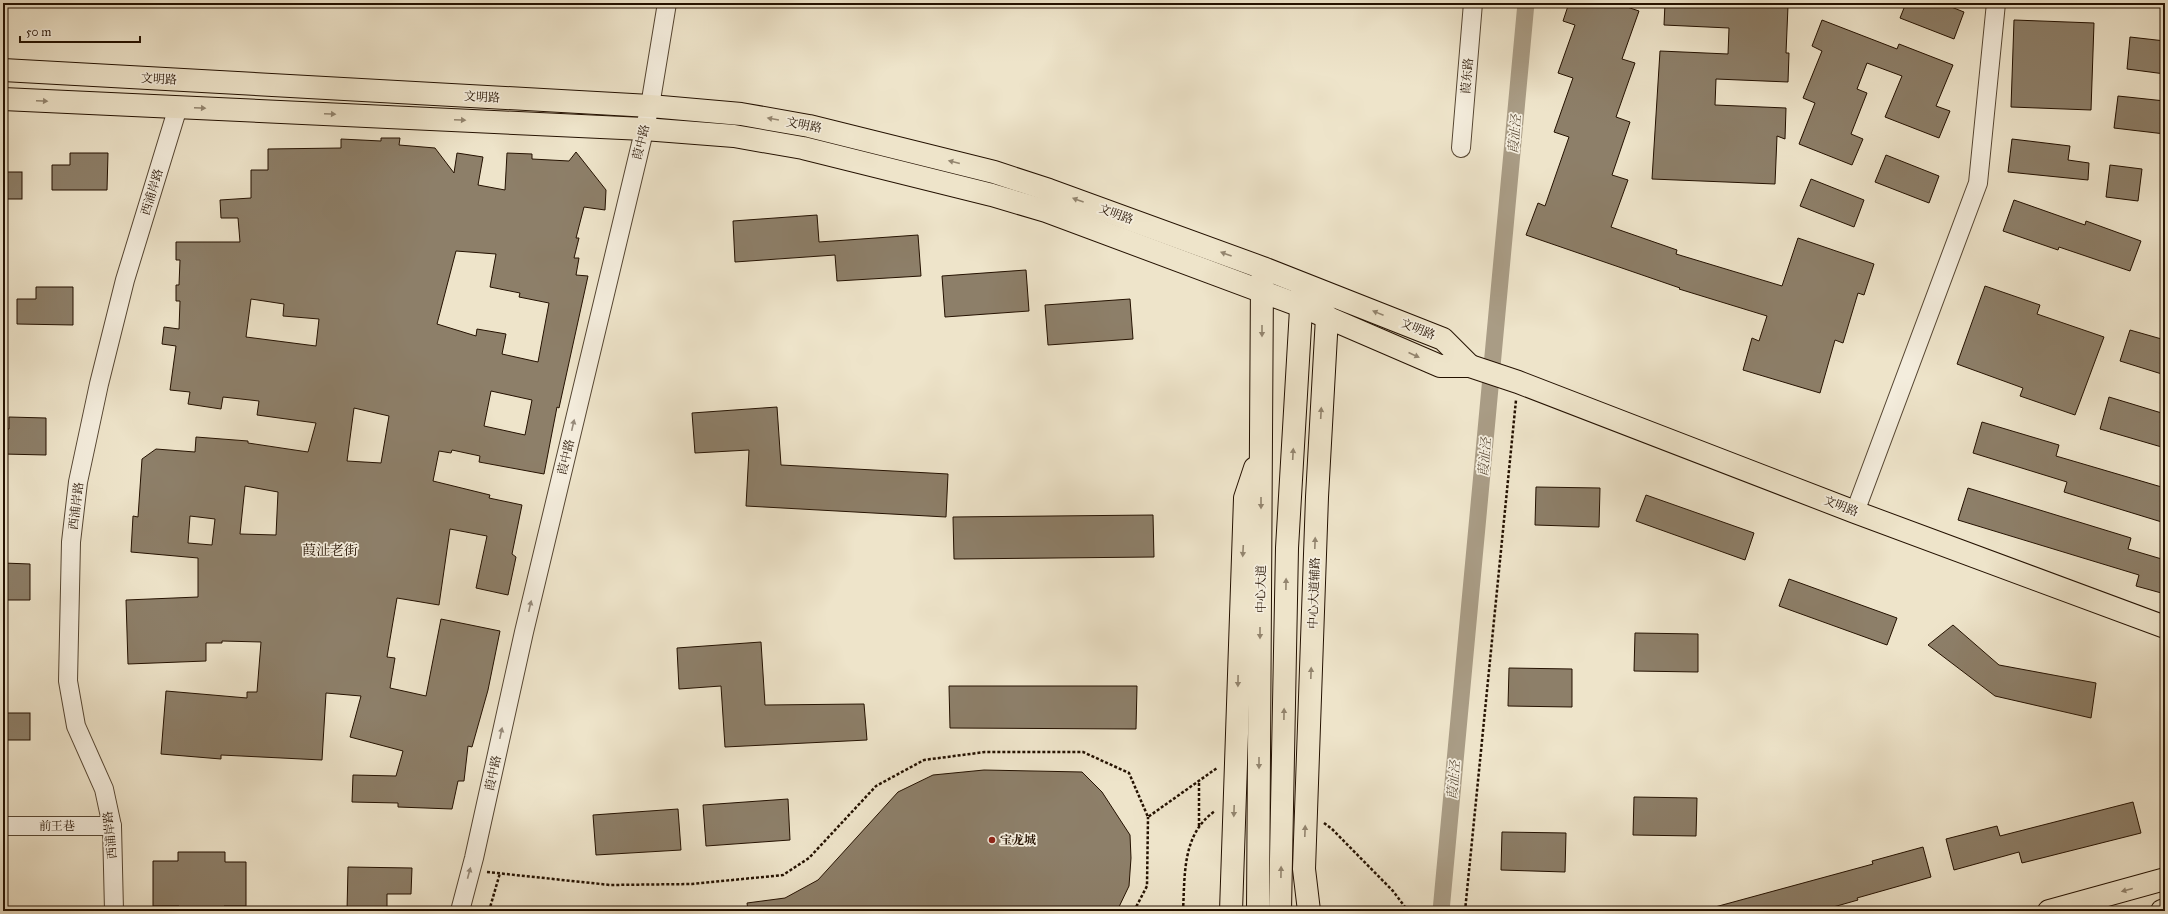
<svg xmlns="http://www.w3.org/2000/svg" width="2168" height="914" viewBox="0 0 2168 914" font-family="'IM FELL Great Primer','Noto Serif SC',serif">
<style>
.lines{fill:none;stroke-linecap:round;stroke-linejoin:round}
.canal{stroke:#a99c85;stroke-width:17}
.building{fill:#8d7f69;stroke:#241100;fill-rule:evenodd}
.minor-casing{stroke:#564632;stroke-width:20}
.major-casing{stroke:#241100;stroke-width:24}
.path{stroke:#241100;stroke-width:2.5;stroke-dasharray:3 2;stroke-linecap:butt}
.minor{stroke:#f4eddd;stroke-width:18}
.major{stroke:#eee4ca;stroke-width:22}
.oneway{fill:#93856f}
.oneway2{fill:#968a7a}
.poi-dot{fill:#8f2418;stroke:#f4eddd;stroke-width:1.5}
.labels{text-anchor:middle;stroke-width:3.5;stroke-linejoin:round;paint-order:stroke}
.street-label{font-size:12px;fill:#241100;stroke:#f4eddd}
.poi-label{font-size:12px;font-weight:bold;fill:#241100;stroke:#f4eddd;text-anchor:start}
.water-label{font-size:13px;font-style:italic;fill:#60503c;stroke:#f4eddd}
.quarter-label{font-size:14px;fill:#241100;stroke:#f4eddd}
</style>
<rect width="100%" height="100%" fill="#eee4ca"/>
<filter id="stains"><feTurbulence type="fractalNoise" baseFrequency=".005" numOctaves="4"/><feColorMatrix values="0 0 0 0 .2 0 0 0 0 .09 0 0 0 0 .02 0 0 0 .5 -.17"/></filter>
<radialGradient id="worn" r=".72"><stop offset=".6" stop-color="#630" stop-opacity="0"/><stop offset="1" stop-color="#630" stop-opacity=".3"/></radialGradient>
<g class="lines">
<path class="canal" d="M1441,911L1526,3"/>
</g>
<g class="building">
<path d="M1569,3H1615L1639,11L1622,59L1635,63L1616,117L1630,122L1612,175L1628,180L1611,227L1677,250L1676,254L1782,286L1798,238L1874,264L1864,295L1858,293L1843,343L1835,340L1820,393L1743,370L1752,338L1759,341L1767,316L1679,289L1680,288L1526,235L1538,203L1545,206L1569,137L1554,132L1573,78L1558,73L1575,25L1563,21Z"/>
<path d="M1665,3L1788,6L1786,53H1789L1788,82L1716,79L1715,105L1786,108L1785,139L1777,136L1775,184L1652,179L1660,51L1728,54L1729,28L1664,25Z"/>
<path d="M1906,3H1941L1964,12L1954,39L1900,18Z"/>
<path d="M1822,20L1897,49L1899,44L1953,65L1936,106L1950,111L1939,138L1885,117L1902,76L1867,63L1857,89L1867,93L1851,134L1863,139L1852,165L1799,144L1815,103L1803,98L1822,51L1812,46Z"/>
<path d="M2014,20L2094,23L2091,110L2011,107Z"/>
<path d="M2130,37L2165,41V74L2127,69Z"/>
<path d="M2118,96L2165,101V134L2114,128Z"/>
<path d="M381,138H400L399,145L435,148L454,173L457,153L483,157L478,185L505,190L507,153L532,154V159L569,161L576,152L606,190L605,210L584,207L576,238H579L574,258H579L576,275L588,276L559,408L557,407L544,474L479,462L480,456L452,450L451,453L439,451L433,481L490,495L489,498L522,505L512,554L516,557L508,595L476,588L487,536L450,529L439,605L397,598L387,657L395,658L390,688L426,696L441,619L500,631L488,690L472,747L468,746L464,781H458L452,809L398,807V803L352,802L353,775L396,776L403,751L350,737L361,696L326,693L322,760L221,755V759L161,754L166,691L247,698V692H257L261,642L222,641V643H206V661L128,664L126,600L198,597V558L131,552L133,516L138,517L142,459L156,449L195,452L196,437L248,441V443L308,452L316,423L257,415L259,401L223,397L221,409L188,404L190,392L170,390L176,346L162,344L164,327L179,329L180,301H176V285H179L180,260H176V242H240L238,218H221L220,200L251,198V170H268V149L341,148V139L381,141ZM456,251L496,254L490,287L520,293L519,297L549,303L538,362L502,354L506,334L477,329L476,336L437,324ZM251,299L284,304L283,316L319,319L316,346L246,337ZM491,391L532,400L525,435L484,426ZM354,408L389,416L381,463L347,461ZM245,486L278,492L276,535L240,534ZM190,516L215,519L212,545L188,543Z"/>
<path d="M2012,139L2070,146L2068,160L2089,163L2088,180L2008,172Z"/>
<path d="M70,153H108L107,190H52V165H70Z"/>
<path d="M1886,155L1939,176L1929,203L1875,182Z"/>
<path d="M2110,165L2142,169L2138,201L2106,197Z"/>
<rect x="3" y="172" width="19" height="27"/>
<path d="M1811,179L1864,200L1854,227L1800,206Z"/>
<path d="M2014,200L2085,225L2086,221L2141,241L2130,271L2059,247L2058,250L2003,231Z"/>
<path d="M817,215L819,242L918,235L921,276L837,281L835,255L735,262L733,221Z"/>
<path d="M1026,270L1029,311L945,317L942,276Z"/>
<path d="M1985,286L2040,305L2037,314L2104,337L2075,415L2020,396L2023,388L1957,364Z"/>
<path d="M36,287H73V325L17,324V299H36Z"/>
<path d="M1130,299L1133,339L1048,345L1045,305Z"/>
<path d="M2130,330L2165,340V375L2120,361Z"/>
<path d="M2109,397L2165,414V448L2100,429Z"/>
<path d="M777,407L781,465L948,474L946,517L746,506L749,450L695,453L692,413Z"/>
<path d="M9,417L46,418V455L3,454V429H9Z"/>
<path d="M1982,422L2059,445L2056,456L2165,488V523L2064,492L2067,482L1973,453Z"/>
<path d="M1536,487L1600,488L1599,527L1535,525Z"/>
<path d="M1968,488L2131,538L2128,549L2165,560V594L2136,586L2139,575L1958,520Z"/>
<path d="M1646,495L1754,533L1745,560L1636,521Z"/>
<path d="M1153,515L1154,557L954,559L953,517Z"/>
<path d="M3,563L30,564V600H3Z"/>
<path d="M1789,579L1897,618L1887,645L1779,606Z"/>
<path d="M1953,625L1999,665L2096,683L2091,718L1995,696L1928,645Z"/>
<path d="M1635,633L1698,634V672L1634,671Z"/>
<path d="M761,642L765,705L864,704L867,740L725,747L721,686L679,689L677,648Z"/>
<path d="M1509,668L1572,669V707L1508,706Z"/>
<path d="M949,686H1137L1136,729L950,728Z"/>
<rect x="3" y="713" width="27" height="27"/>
<path d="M984,770L1082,772L1102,792L1130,835L1131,858L1129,886L1117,911H748L747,903L785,898L818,880L898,792L933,775Z"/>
<path d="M1634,797L1697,798L1696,836L1633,835Z"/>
<path d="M788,799L790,840L706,846L703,805Z"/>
<path d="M2133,802L2141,833L2022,863L2019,852L1954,870L1946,839L1997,826L2000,836Z"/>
<path d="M678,809L681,850L596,855L593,815Z"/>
<path d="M1502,832L1566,833L1565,872L1501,870Z"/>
<path d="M1923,847L1931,877L1857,898L1858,900L1819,911H1716L1715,907L1873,864L1872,861Z"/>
<path d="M178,852H225V862H246V906H224V911H179V906H153V861H178Z"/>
<path d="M348,867L412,868L411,894H387V911H347Z"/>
</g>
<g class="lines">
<g class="minor-casing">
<g id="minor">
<path d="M1461,148L1473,3"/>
<path d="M1855,512L1978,183L1996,3"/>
<path d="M3,826H112"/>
<path d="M114,911L112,826L104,789L76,726L68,681L71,542L78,482L99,384L125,280L178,107"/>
<path d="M460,911L474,858L524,632L650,106L667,3"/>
</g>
</g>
<g class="major-casing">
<g id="major">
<path d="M3,70L650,106L741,114L809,126L994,172L1049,190L1263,268L1443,339L1470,366"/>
<path d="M3,99L644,129L734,136L803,148L992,195L1046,211L1301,306L1440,366H1470L1518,382L1855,512L2165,627"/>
<path d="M1231,911L1245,498L1255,468"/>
<path d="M1258,911L1262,279"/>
<path d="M1280,911L1287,548L1302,292"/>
<path d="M1309,911L1304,869L1317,497L1327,317L1319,305"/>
<path d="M2049,911L2165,879"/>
<path d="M2162,911L2165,910"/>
</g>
</g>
<g class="path">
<path d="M1324,823L1332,829L1393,891L1408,911"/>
<path d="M1199,826V781"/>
<path d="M487,872L610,885L692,884L783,875L809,858L876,786L924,760L985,752H1083L1129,773L1148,817L1217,768"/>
<path d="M1466,907L1478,911"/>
<path d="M489,911L500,873"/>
<path d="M1134,911L1147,886L1148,817"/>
<path d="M1183,911C1185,874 1182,834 1215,811"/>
<path d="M1465,911L1516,400"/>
</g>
<use href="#minor" class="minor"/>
<use href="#major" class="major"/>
</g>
<defs><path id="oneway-solid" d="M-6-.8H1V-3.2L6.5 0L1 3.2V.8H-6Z"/></defs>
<g class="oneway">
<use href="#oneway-solid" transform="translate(42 101) rotate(3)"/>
<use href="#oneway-solid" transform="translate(200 108) rotate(3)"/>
<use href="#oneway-solid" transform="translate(330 114) rotate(3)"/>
<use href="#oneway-solid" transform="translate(773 119) rotate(-170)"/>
<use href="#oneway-solid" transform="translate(460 120) rotate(3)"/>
<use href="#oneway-solid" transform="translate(954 162) rotate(-166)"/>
<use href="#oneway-solid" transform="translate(1078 200) rotate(-160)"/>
<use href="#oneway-solid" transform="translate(1226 254) rotate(-160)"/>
<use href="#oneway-solid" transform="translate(1378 313) rotate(-158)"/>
<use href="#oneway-solid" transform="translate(1262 331) rotate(90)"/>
<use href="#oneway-solid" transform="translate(1414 355) rotate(24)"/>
<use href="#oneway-solid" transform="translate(1321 413) rotate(-87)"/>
<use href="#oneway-solid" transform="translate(1293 454) rotate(-87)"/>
<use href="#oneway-solid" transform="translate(1261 503) rotate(90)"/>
<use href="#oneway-solid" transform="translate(1315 543) rotate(-88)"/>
<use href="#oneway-solid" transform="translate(1243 551) rotate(93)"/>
<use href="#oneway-solid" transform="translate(1286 584) rotate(-89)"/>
<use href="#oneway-solid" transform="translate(1260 633) rotate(90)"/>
<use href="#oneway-solid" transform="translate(1311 673) rotate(-88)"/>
<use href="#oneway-solid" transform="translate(1238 681) rotate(91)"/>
<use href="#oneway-solid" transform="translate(1284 714) rotate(-89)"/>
<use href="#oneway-solid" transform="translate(1259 763) rotate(90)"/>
<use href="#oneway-solid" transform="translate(1234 811) rotate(92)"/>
<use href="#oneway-solid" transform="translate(1305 831) rotate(-88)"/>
<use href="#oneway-solid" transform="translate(1281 872) rotate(-89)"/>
<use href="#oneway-solid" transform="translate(2127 890) rotate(165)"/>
</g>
<g class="oneway2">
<use href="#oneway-solid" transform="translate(573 425) rotate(-77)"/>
<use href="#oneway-solid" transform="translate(530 606) rotate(-77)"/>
<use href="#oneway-solid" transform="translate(501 733) rotate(-78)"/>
<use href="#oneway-solid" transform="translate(469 873) rotate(-75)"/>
</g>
<circle class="poi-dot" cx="992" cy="840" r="4"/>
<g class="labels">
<g class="street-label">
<text transform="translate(1467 76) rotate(-85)" y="4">葭东路</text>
<text transform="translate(159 79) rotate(3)" y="4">文明路</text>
<text transform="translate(482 97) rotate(3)" y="4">文明路</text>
<text transform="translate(804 125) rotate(11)" y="4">文明路</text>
<text transform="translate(641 142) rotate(-76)" y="4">葭中路</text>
<text transform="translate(152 192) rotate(-73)" y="4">西浦岸路</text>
<text transform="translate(1116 214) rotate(20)" y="4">文明路</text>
<text transform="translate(1418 329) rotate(22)" y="4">文明路</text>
<text transform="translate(566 457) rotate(-77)" y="4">葭中路</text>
<text transform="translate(76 506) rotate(-83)" y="4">西浦岸路</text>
<text transform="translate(1841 506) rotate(21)" y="4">文明路</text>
<text transform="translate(1261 589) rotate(-90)" y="4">中心大道</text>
<text transform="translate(1314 593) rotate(-88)" y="4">中心大道辅路</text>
<text transform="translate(493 773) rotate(-78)" y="4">葭中路</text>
<text x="57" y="830">前王巷</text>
<text transform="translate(110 835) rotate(-96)" y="4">西浦岸路</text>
</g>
<g class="poi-label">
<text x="1000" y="844">宝龙城</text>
</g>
<g class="water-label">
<text transform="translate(1514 134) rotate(-85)" y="5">葭沚泾</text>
<text transform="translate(1484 457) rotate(-85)" y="5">葭沚泾</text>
<text transform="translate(1453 780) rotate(-85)" y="5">葭沚泾</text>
</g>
<g class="quarter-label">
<text x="330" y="555">葭沚老街</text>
</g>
</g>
<rect width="2168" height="914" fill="none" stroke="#eee4ca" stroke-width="16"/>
<rect x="4" y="4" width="2160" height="906" fill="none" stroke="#241100" stroke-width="2"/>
<rect x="8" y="8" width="2152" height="898" fill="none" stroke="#241100"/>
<path d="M20 36v6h120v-6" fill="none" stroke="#241100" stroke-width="2"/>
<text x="26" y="36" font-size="12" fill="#241100" stroke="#f4eddd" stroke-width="3" paint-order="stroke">50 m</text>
<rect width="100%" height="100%" filter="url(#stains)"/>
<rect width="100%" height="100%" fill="url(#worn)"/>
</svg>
